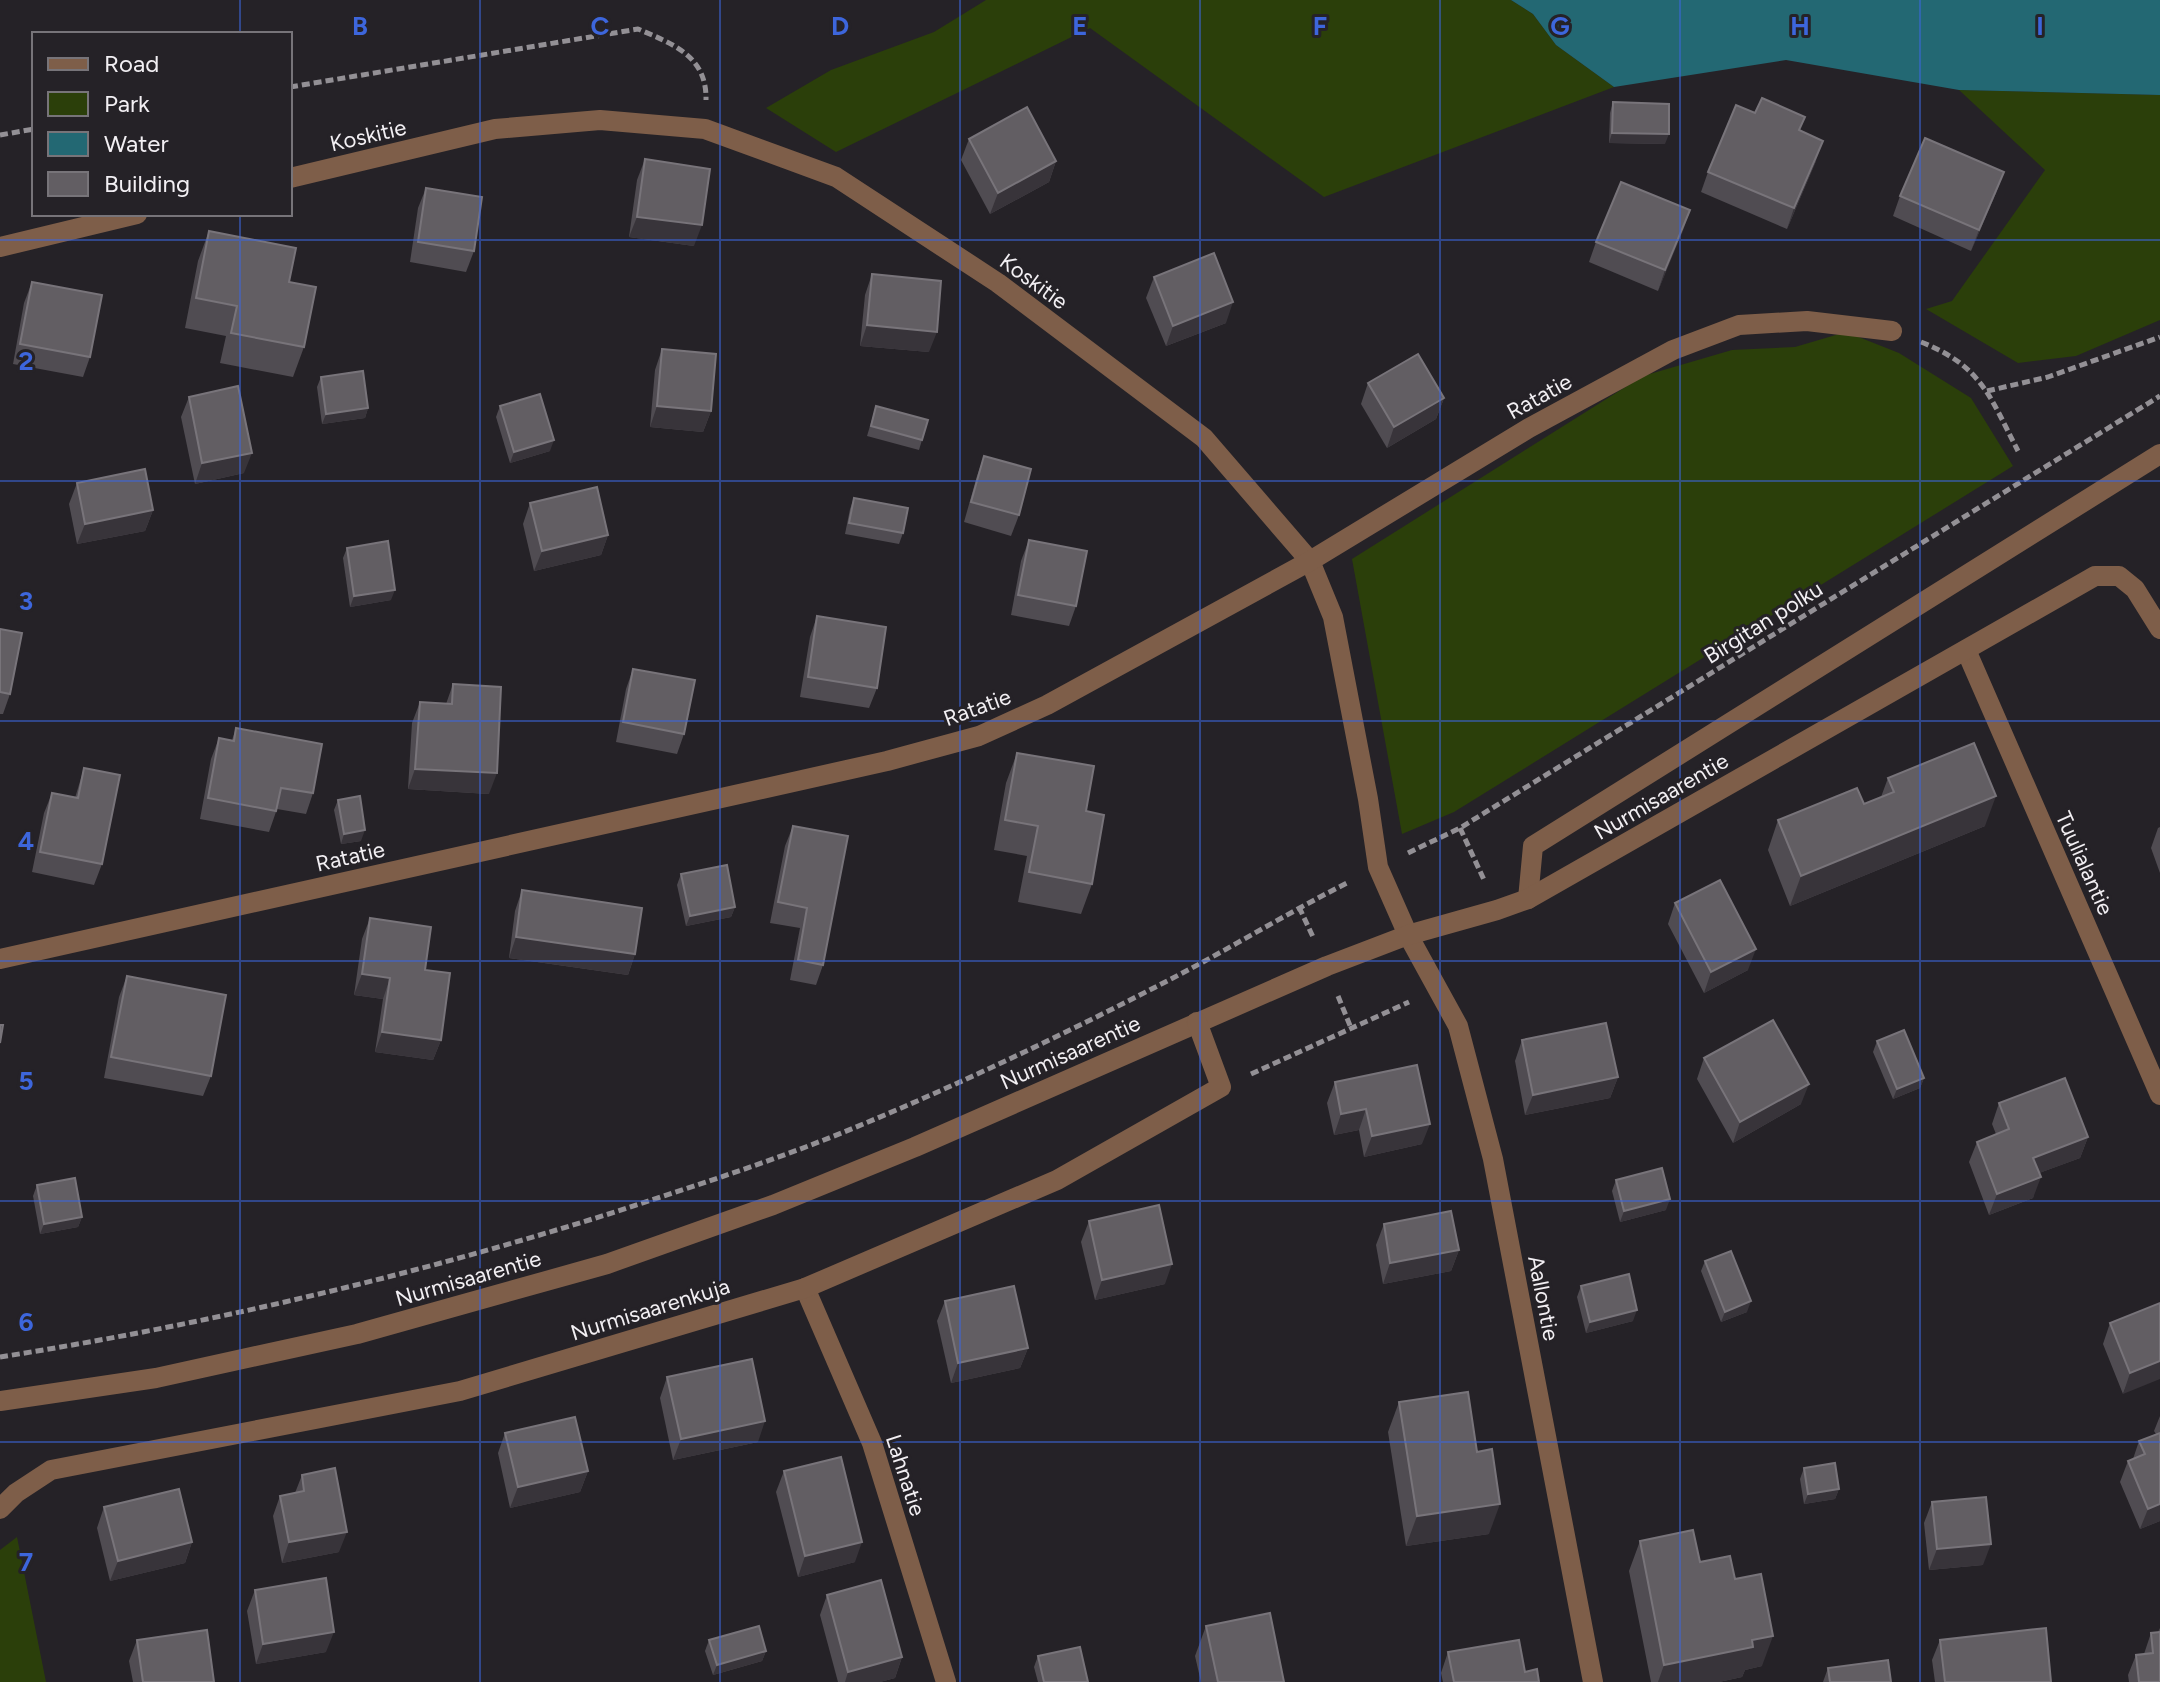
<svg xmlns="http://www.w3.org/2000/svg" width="2160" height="1682" viewBox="0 0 2160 1682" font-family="Figtree,sans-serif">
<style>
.green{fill:#2b3f0a}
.water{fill:#236873}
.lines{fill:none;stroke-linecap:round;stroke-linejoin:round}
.path{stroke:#939095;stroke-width:5;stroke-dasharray:8 4;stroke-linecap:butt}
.minor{stroke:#7e5e49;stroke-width:20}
.wall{fill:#504c52}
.shaded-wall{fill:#38343a}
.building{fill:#625e63;stroke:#78747a;stroke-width:2}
.grid{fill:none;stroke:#3d66dc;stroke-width:2;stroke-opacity:0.55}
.labels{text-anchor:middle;stroke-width:6;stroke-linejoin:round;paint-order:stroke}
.street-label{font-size:22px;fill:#f2eff3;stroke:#252227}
.grid-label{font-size:26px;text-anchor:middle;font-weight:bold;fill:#3d66dc;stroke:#252227;stroke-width:6;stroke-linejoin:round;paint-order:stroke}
</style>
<rect width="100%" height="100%" fill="#252227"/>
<g class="green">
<path d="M986,0H1511L1533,14L1556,45L1614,87L1324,197L1090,28L836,152L766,108L831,70L934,32Z"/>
<path d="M1959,90L2160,95V320L2076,356L2018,363L1926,309L1952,301L2045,170Z"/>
<path d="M1846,332L1899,353L1971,398L2013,466L1454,812L1402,834L1352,559L1643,376L1732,350L1795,347Z"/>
<path d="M17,1537L46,1682H0V1550Z"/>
</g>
<path class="water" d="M1511,0H2160V95L1959,90L1786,60L1614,87L1556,45L1533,14Z"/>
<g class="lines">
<g class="path">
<path d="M290,87L638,29C673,44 707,56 706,100"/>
<path d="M0,135L34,129"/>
<path d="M1921,342C1982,366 1990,397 2018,451"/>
<path d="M1987,391L2048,377L2160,337"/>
<path d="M1460,828L1485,882"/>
<path d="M1408,853L1460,828L2160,396"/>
<path d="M1299,907L1314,939"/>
<path d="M1338,996L1351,1028"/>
<path d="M1251,1074L1409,1002"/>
<path d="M0,1357C210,1324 416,1275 618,1211C694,1186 770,1162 844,1132C954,1087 1065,1034 1171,979C1231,948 1289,912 1349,882"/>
</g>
<g class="minor">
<path d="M290,178L495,129L600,120L705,129L836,177L998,283L1204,438L1310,561L1333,617L1368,799L1378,867L1408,935L1458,1026L1493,1159L1593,1682"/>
<path d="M0,247L137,214"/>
<path d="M1966,650L2160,1095"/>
<path d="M1528,899L1533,846L2160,454"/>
<path d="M0,959L887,761L979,736L1047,705L1310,561L1529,428L1673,350L1739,325L1807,321L1892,331"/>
<path d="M805,1288L872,1443L946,1682"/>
<path d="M0,1401L156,1378L357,1334L607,1264L773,1205L915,1147L1327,966L1408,935L1497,910L1528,899L2095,576H2119L2135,589L2160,629"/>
<path d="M0,1509L16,1493L51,1470L460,1391L805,1288L1057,1180L1221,1087L1197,1022"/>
</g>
</g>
<g class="wall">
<path d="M1613,102L1665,144L1609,143L1610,113Z"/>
<path d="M1800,131L1816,161L1787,229L1701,192L1708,172Z"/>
<path d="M969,139L1056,161L1049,182L990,214L961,160Z"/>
<path d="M645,159L694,246L629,237L637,180Z"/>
<path d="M2004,172L1996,193L1971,251L1893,216L1900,196Z"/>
<path d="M426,188L474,251L466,272L410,262L418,208Z"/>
<path d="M1690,210L1658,291L1589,262L1596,242Z"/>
<path d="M209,231L289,282L304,347L293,377L220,363L226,336L185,328L198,261Z"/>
<path d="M872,274L929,352L860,346L865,295Z"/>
<path d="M1154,277L1226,323L1166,346L1146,298Z"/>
<path d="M32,282L90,357L83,377L13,364L24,303Z"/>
<path d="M662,349L711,411L703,432L650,427L655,370Z"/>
<path d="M321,377L368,408L365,418L322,424L317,387Z"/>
<path d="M1368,383L1444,398L1436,419L1387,448L1361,404Z"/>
<path d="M189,397L244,473L195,484L181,417Z"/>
<path d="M500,406L550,451L510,463L496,417Z"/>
<path d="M876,406L922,440L919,450L867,436Z"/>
<path d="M984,456L1019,515L1011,536L964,522L977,476Z"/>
<path d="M77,483L153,510L145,531L77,544L69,504Z"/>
<path d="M854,498L903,533L899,544L845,534L850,509Z"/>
<path d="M530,503L608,535L601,555L534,571L523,524Z"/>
<path d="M1029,540L1076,606L1069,626L1011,615L1021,561Z"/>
<path d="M347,548L391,600L350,607L343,558Z"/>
<path d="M817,616L877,688L869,708L800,697L810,637Z"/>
<path d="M0,629L10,694L3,714H0Z"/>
<path d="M633,669L684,734L677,754L616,742L626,689Z"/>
<path d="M453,684L489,794L408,789L412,723L420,702L446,704Z"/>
<path d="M236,728L313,793L306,814L277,809L269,832L200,819L211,759L219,738L232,740Z"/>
<path d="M1017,753L1086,811L1092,884L1081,914L1018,902L1027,856L994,850L1006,783Z"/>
<path d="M84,768L102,864L94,885L32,872L44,813L52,793L75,798Z"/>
<path d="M1888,778L1985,826L1790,906L1768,850L1778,820L1864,804L1881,797Z"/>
<path d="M338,800L361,841L341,844L334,810Z"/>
<path d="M793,826L823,965L816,985L790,980L800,928L770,923L785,846Z"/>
<path d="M2160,827V873L2151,848L2158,828Z"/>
<path d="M681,874L735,907L731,917L686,926L677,885Z"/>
<path d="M522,890L635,954L628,975L509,958L515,911Z"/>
<path d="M1675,903L1748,970L1704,993L1668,924Z"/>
<path d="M370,918L425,970L441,1040L433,1060L375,1052L383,999L354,995L362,939Z"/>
<path d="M127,976L211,1076L203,1096L104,1078L119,997Z"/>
<path d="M1522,1040L1618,1077L1610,1098L1525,1115L1515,1061Z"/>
<path d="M1877,1041L1924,1078L1920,1088L1893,1099L1873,1052Z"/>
<path d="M1704,1058L1801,1104L1733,1143L1697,1079Z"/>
<path d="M1335,1082L1422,1144L1364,1157L1359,1130L1334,1135L1327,1103Z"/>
<path d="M1999,1103L2088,1137L2080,1158L2039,1173L2033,1198L1989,1215L1969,1162L1977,1142L1996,1134L1992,1124Z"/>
<path d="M1616,1180L1666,1210L1620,1222L1612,1191Z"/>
<path d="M37,1185L82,1217L78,1227L40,1234L33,1196Z"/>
<path d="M1089,1221L1165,1284L1095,1300L1081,1242Z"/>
<path d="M1384,1224L1459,1250L1451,1271L1383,1284L1376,1245Z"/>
<path d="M1705,1261L1747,1312L1721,1322L1701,1271Z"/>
<path d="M1581,1286L1633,1321L1586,1333L1577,1297Z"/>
<path d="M945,1301L1028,1348L1020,1368L951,1383L937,1321Z"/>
<path d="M2160,1303L2123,1394L2103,1344L2110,1323Z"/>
<path d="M667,1377L758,1442L673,1460L660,1398Z"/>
<path d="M1399,1402L1489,1534L1406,1546L1388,1432Z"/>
<path d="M2160,1416V1521L2140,1529L2120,1482L2128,1461L2133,1459L2139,1441L2156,1434L2154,1431Z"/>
<path d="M505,1433L588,1471L580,1492L510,1508L498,1453Z"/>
<path d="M1804,1468L1839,1489L1835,1499L1804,1504L1800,1479Z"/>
<path d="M784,1471L855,1562L798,1577L776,1492Z"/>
<path d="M302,1475L339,1552L282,1563L273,1516L280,1496L295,1493Z"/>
<path d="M1932,1502L1983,1565L1929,1570L1924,1523Z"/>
<path d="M104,1507L192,1542L185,1563L110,1581L97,1528Z"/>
<path d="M1640,1541L1700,1562L1735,1579L1762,1666L1745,1670L1742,1677L1719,1682H1651L1629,1571Z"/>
<path d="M255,1590L326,1652L256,1664L247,1611Z"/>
<path d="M827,1595L902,1657L895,1678L880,1682H838L820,1615Z"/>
<path d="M1206,1626L1284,1682H1201L1195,1656Z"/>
<path d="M2160,1628V1682H2129L2128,1675L2136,1655L2144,1654L2151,1633L2158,1632Z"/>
<path d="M137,1640L214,1682H133L129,1661Z"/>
<path d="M709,1640L766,1651L762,1661L713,1675L705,1651Z"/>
<path d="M1940,1640L2051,1682H1935L1932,1660Z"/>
<path d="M1448,1652L1525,1672L1539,1682H1443L1441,1673Z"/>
<path d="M1038,1656L1088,1682H1038L1034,1667Z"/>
<path d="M1828,1668L1891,1682H1823Z"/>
</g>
<g class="shaded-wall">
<path d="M1612,133L1669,134L1665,144L1609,143Z"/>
<path d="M1823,141L1816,161L1787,229L1794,208Z"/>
<path d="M1056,161L1049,182L990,214L998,193Z"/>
<path d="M2004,172L1996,193L1971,251L1979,230Z"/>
<path d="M1690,210L1683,231L1658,291L1665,270Z"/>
<path d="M637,217L702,225L694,246L629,237Z"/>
<path d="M1233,302L1226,323L1166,346L1173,326Z"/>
<path d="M867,325L937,332L929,352L860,346Z"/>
<path d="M1444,398L1436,419L1387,448L1394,427Z"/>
<path d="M657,406L711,411L703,432L650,427Z"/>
<path d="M368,408L365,418L322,424L326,414Z"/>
<path d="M554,440L550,451L510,463L514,452Z"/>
<path d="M252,453L244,473L195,484L202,463Z"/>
<path d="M153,510L145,531L77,544L85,524Z"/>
<path d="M608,535L601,555L534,571L542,551Z"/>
<path d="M395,590L391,600L350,607L354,596Z"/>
<path d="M415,769L497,773L489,794L408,789Z"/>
<path d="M1996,796L1985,826L1790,906L1801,876Z"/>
<path d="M365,830L361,841L341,844L344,834Z"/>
<path d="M735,907L731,917L686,926L690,916Z"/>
<path d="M516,937L635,954L628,975L509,958Z"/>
<path d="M1756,949L1748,970L1704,993L1711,972Z"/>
<path d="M362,974L390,978L383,999L354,995Z"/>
<path d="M382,1032L441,1040L433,1060L375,1052Z"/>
<path d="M1618,1077L1610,1098L1525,1115L1533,1095Z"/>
<path d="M1924,1078L1920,1088L1893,1099L1897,1089Z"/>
<path d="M1809,1084L1801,1104L1733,1143L1740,1122Z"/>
<path d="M1366,1109L1359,1130L1334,1135L1341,1114Z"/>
<path d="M1430,1124L1422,1144L1364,1157L1372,1136Z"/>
<path d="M2088,1137L2080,1158L2026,1178L2033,1158Z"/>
<path d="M2041,1177L2033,1198L1989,1215L1997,1194Z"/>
<path d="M1670,1199L1666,1210L1620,1222L1624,1211Z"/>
<path d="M82,1217L78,1227L40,1234L44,1224Z"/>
<path d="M1459,1250L1451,1271L1383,1284L1390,1263Z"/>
<path d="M1172,1264L1165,1284L1095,1300L1102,1280Z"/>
<path d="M1751,1301L1747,1312L1721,1322L1725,1312Z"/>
<path d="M1637,1310L1633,1321L1586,1333L1590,1322Z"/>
<path d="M1028,1348L1020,1368L951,1383L958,1363Z"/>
<path d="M2160,1361V1379L2123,1394L2130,1373Z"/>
<path d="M765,1421L758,1442L673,1460L681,1439Z"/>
<path d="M588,1471L580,1492L510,1508L518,1487Z"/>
<path d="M1839,1489L1835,1499L1804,1504L1808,1494Z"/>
<path d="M1500,1504L1489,1534L1406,1546L1417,1516Z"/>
<path d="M2160,1504V1521L2140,1529L2148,1509Z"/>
<path d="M347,1532L339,1552L282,1563L289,1542Z"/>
<path d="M192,1542L185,1563L110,1581L118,1561Z"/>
<path d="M862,1542L855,1562L798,1577L805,1556Z"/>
<path d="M1991,1544L1983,1565L1929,1570L1937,1549Z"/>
<path d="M334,1632L326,1652L256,1664L263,1644Z"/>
<path d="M1773,1636L1762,1666L1745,1670L1742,1677L1719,1682H1658L1664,1665L1752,1640Z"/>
<path d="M766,1651L762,1661L713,1675L717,1665Z"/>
<path d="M902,1657L895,1678L880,1682H845L848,1672Z"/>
</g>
<g class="building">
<path d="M1762,98L1805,117L1799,130L1823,141L1794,208L1708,172L1736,105L1755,113Z"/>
<path d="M1613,102L1669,104V134L1612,133Z"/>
<path d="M1027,107L1056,161L998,193L969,139Z"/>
<path d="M1925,138L2004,172L1979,230L1900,196Z"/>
<path d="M645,159L710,169L702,225L637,217Z"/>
<path d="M1621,182L1690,210L1665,270L1596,242Z"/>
<path d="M426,188L482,197L474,251L418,242Z"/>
<path d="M209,231L296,248L289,282L316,287L304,347L231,333L237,306L196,298Z"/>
<path d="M1214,253L1233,302L1173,326L1154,277Z"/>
<path d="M872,274L941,281L937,332L867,325Z"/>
<path d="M32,282L102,295L90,357L20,344Z"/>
<path d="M662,349L716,354L711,411L657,406Z"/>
<path d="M1418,354L1444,398L1394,427L1368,383Z"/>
<path d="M363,371L368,408L326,414L321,377Z"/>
<path d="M238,386L252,453L202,463L189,397Z"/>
<path d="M540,394L554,440L514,452L500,406Z"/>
<path d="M876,406L928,420L922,440L871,426Z"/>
<path d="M984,456L1031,469L1019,515L971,502Z"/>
<path d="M145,469L153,510L85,524L77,483Z"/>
<path d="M597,487L608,535L542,551L530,503Z"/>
<path d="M854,498L908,508L903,533L849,523Z"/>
<path d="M1029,540L1087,551L1076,606L1018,595Z"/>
<path d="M388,541L395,590L354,596L347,548Z"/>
<path d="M817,616L886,627L877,688L808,677Z"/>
<path d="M0,629L22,633L10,694L0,692Z"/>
<path d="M633,669L695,680L684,734L623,722Z"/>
<path d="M453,684L501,687L497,773L415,769L420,702L452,704Z"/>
<path d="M236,728L322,744L313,793L281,788L276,811L208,798L219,738L234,741Z"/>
<path d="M1974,743L1996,796L1801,876L1778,820L1857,788L1864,804L1894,792L1888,778Z"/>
<path d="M1017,753L1094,766L1086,811L1104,815L1092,884L1029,872L1038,826L1005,820Z"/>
<path d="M84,768L120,775L102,864L40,852L52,793L78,798Z"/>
<path d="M360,796L365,830L344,834L338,800Z"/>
<path d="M793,826L848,836L823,965L798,960L807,908L778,902Z"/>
<path d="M727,865L735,907L690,916L681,874Z"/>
<path d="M1720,880L1756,949L1711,972L1675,903Z"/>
<path d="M522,890L642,908L635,954L516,937Z"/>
<path d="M370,918L431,927L425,970L450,973L441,1040L382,1032L390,978L362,974Z"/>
<path d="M127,976L226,995L211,1076L111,1057Z"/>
<path d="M1773,1020L1809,1084L1740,1122L1704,1058Z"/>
<path d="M1606,1023L1618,1077L1533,1095L1522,1040Z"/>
<path d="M0,1025H3L0,1043Z"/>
<path d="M1904,1030L1924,1078L1897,1089L1877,1041Z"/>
<path d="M1417,1065L1430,1124L1372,1136L1366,1109L1341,1114L1335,1082Z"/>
<path d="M2065,1078L2088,1137L2033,1158L2041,1177L1997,1194L1977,1142L2009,1129L1999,1103Z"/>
<path d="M1662,1168L1670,1199L1624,1211L1616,1180Z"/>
<path d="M75,1178L82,1217L44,1224L37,1185Z"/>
<path d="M1159,1205L1172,1264L1102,1280L1089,1221Z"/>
<path d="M1451,1211L1459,1250L1390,1263L1384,1224Z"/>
<path d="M1731,1251L1751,1301L1725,1312L1705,1261Z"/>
<path d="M1629,1274L1637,1310L1590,1322L1581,1286Z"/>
<path d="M1014,1286L1028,1348L958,1363L945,1301Z"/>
<path d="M2160,1303V1361L2130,1373L2110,1323Z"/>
<path d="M752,1359L765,1421L681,1439L667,1377Z"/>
<path d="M1468,1392L1477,1452L1492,1449L1500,1504L1417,1516L1399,1402Z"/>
<path d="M575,1417L588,1471L518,1487L505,1433Z"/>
<path d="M2160,1433V1504L2148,1509L2128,1461L2145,1454L2139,1441Z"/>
<path d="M841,1457L862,1542L805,1556L784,1471Z"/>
<path d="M1835,1463L1839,1489L1808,1494L1804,1468Z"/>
<path d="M335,1468L347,1532L289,1542L280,1496L304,1491L302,1475Z"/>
<path d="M179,1489L192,1542L118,1561L104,1507Z"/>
<path d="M1986,1497L1991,1544L1937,1549L1932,1502Z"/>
<path d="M1693,1530L1700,1562L1730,1556L1735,1579L1761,1574L1773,1636L1752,1640L1753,1647L1664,1665L1640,1541Z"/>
<path d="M326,1578L334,1632L263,1644L255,1590Z"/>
<path d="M881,1580L902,1657L848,1672L827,1595Z"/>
<path d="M1270,1613L1284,1682H1218L1206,1626Z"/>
<path d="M759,1626L766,1651L717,1665L709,1640Z"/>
<path d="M2046,1628L2051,1682H1945L1940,1640Z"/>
<path d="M207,1630L214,1682H143L137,1640Z"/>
<path d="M2160,1632V1682H2139L2136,1655L2153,1653L2151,1633Z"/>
<path d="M1519,1640L1525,1672L1537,1669L1539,1682H1454L1448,1652Z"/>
<path d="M1080,1647L1088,1682H1044L1038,1656Z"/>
<path d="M1888,1660L1891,1682H1830L1828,1668Z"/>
</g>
<path class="grid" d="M240,0V34M480,0V1682M720,0V1682M960,0V1682M1200,0V1682M1440,0V1682M1680,0V1682M1920,0V1682M240,214V1682M0,240H2160M0,481H2160M0,721H2160M0,961H2160M0,1201H2160M0,1442H2160"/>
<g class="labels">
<g class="street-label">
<text transform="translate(368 135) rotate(-13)" y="8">Koskitie</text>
<text transform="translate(1034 281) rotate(36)" y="8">Koskitie</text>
<text transform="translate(1539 396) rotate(-29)" y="8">Ratatie</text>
<text transform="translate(1763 622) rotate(-32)" y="8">Birgitan polku</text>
<text transform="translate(977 707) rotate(-20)" y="8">Ratatie</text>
<text transform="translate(1661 796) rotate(-30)" y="8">Nurmisaarentie</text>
<text transform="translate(350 856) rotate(-13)" y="8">Ratatie</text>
<text transform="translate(2085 863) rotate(66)" y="8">Tuulialantie</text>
<text transform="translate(1070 1052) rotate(-24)" y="8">Nurmisaarentie</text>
<text transform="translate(468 1278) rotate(-16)" y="8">Nurmisaarentie</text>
<text transform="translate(1544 1298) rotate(79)" y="8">Aallontie</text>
<text transform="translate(650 1309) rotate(-17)" y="8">Nurmisaarenkuja</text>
<text transform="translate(906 1475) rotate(72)" y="8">Lahnatie</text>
</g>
</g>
<g class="grid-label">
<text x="360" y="35">B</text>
<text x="600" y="35">C</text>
<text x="840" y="35">D</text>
<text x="1080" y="35">E</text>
<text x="1320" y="35">F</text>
<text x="1560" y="35">G</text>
<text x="1800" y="35">H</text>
<text x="2040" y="35">I</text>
<text x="26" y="370">2</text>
<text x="26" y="610">3</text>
<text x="26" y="850">4</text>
<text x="26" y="1090">5</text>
<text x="26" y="1331">6</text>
<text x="26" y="1571">7</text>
</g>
<rect x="32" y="32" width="260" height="184" fill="#252227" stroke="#777479" stroke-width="2"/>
<rect x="48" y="58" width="40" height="12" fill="#7e5e49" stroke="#777479" stroke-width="2"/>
<text x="104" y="72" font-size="24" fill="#f2eff3">Road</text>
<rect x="48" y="92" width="40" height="24" fill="#2b3f0a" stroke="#777479" stroke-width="2"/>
<text x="104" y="112" font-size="24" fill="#f2eff3">Park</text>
<rect x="48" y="132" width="40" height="24" fill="#236873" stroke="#777479" stroke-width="2"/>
<text x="104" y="152" font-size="24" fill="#f2eff3">Water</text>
<rect x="48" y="172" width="40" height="24" fill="#625e63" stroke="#777479" stroke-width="2"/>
<text x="104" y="192" font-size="24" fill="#f2eff3">Building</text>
</svg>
